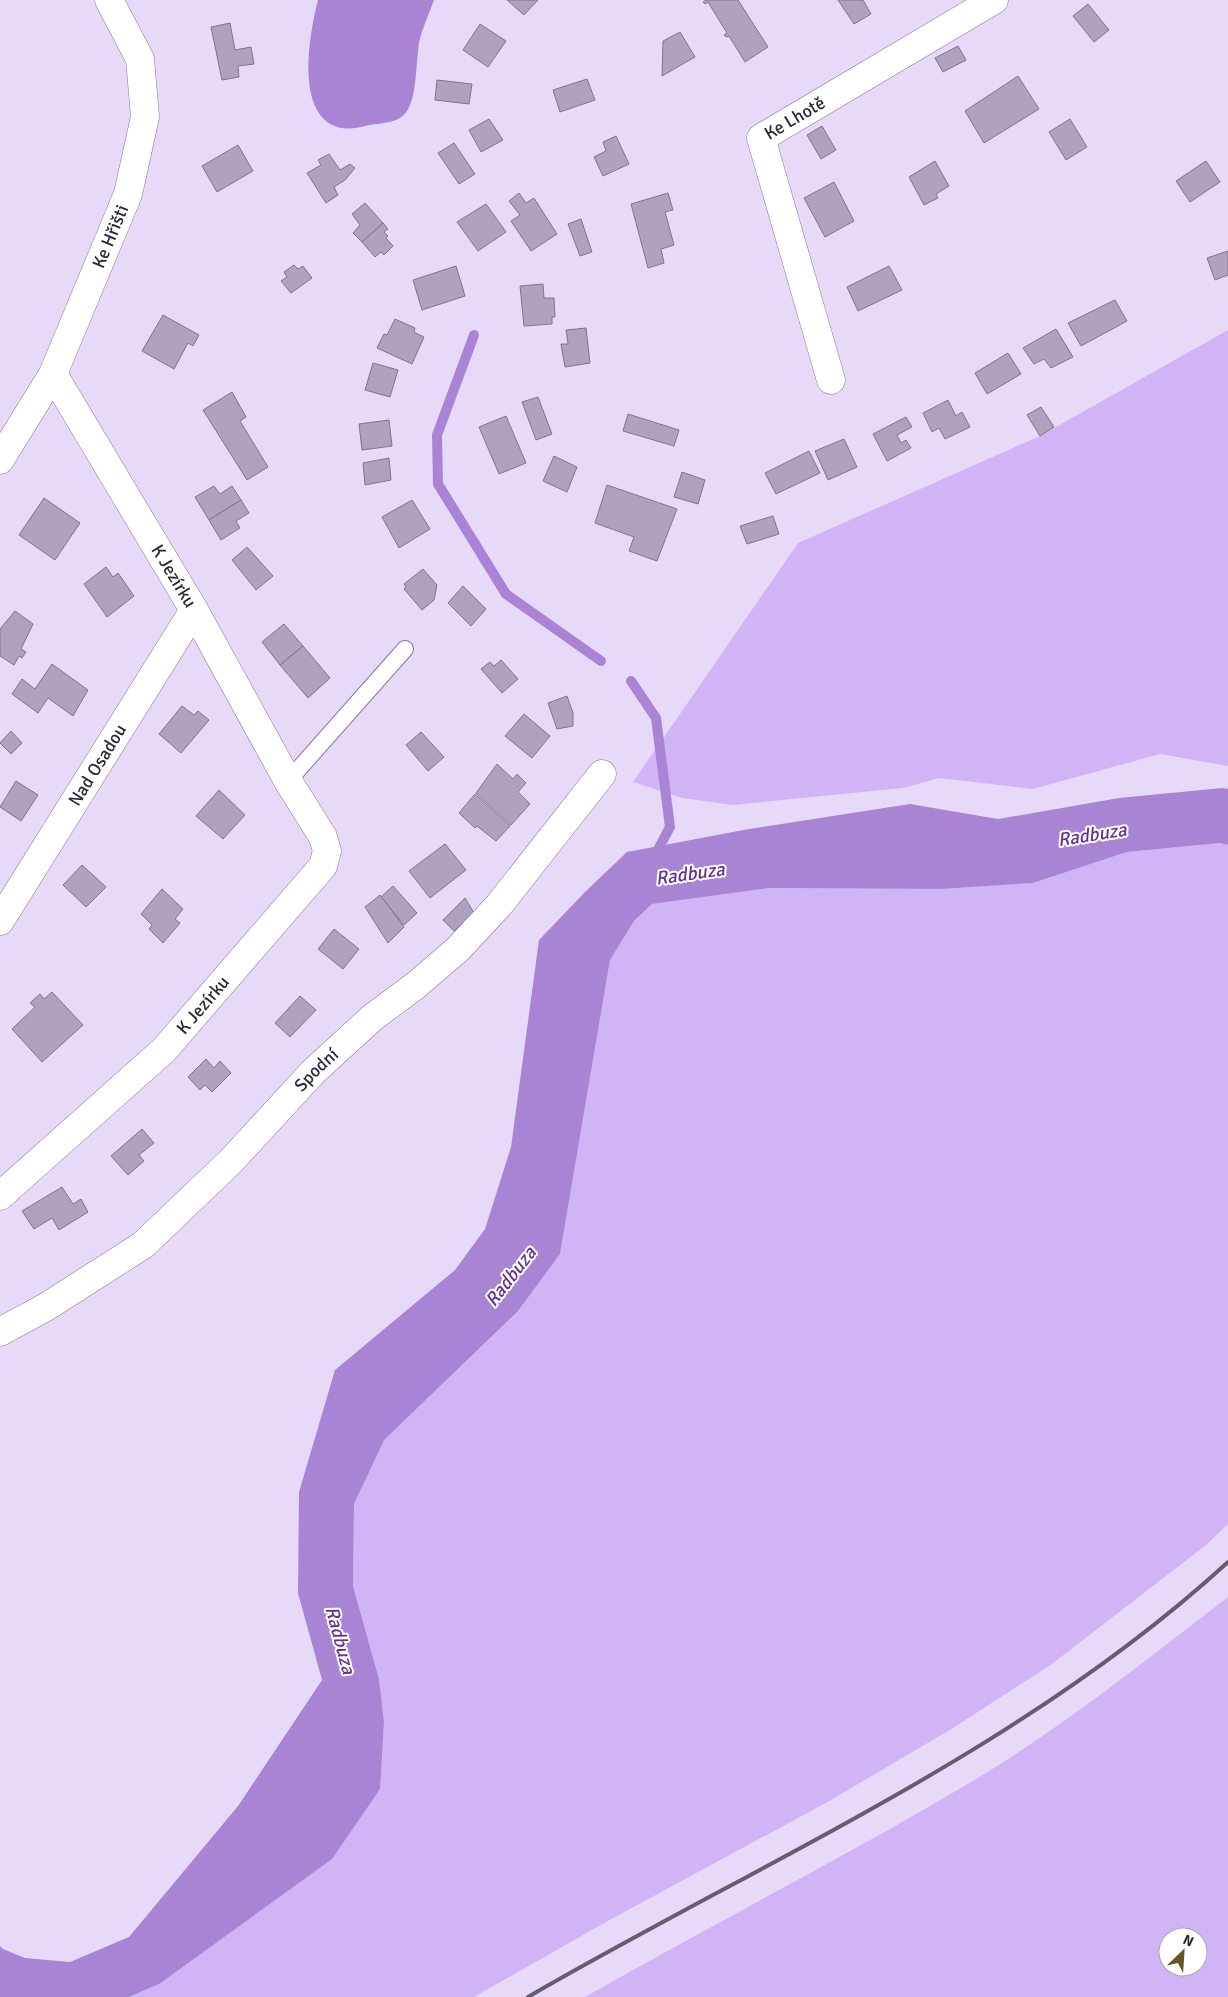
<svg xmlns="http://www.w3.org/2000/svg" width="1228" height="1997" viewBox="0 0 1228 1997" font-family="Signika,sans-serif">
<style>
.green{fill:#d1b4f5;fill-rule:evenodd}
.water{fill:#a984d4}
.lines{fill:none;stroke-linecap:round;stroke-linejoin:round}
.stream{stroke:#a984d4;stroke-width:10}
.building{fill:#afa2bf;stroke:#7f748f}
.service-casing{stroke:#857994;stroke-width:18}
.minor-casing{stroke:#857994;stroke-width:29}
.service{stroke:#fff;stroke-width:16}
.minor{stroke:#fff;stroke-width:28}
.rail{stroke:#645d6e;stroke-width:4}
.labels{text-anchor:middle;stroke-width:4;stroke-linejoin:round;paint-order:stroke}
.street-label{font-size:18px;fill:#2c2732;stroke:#fff}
.water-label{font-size:19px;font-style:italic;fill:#633190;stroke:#fff}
</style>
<rect width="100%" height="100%" fill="#e7daf9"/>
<g class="green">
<path d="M1228,330V766L1160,754L1033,789L940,778L903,788L733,805L682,798L633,782L798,543L1040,436Z"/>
<path d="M1220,843L1228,845V1524L1206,1545L1052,1664L953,1728L831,1800L606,1922L474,1997H129L159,1984L380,1789L384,1722L379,1679L353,1586L354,1504L383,1440L518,1311L560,1254L610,960L634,921L652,904L769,888L941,889L1033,883L1127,852Z"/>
<path d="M1228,1597V1997H585C716,1922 851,1854 981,1776C1068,1723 1147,1659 1228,1597ZM1168,1937H1198V1967H1168Z"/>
</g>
<g class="water">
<path d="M318,0H434C429,14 422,29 419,43C416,62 417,96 407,111C400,123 382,123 369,125C358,128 343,131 332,125C296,106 310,31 318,0Z"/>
<path d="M1222,788L1228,789V845L1220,843L1127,852L1033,883L941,889L769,888L652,904L634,921L610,960L560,1254L518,1311L384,1440L354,1504L353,1586L379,1679L384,1722L380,1789L332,1859L159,1984L129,1997H0V1946L3,1949L25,1958L70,1962L129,1937L238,1806L322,1680L298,1593L299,1492L335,1370L455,1270L485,1229L511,1147L539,940L585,892L627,852L749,829L910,804L998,819L1119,798Z"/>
</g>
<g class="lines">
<g class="stream">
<path d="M474,335L437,435L438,484L506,594L601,661"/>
<path d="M631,681L656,718L670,827L654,857"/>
</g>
</g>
<g class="building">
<path d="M507,0H538L524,15Z"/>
<path d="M706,0H738L768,47L745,62L729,36L726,37L724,35L727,33L708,2L705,4L703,2Z"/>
<path d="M838,0H863L871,14L854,24Z"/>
<path d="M1088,4L1109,30L1094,42L1073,16Z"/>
<path d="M230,23L235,50L251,47L254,64L238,66L239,77L222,80L211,27Z"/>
<path d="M480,24L506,41L488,67L463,50Z"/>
<path d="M680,32L695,57L662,76L663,41Z"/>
<path d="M958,46L966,60L943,72L935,58Z"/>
<path d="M1018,76L1039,109L984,143L965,111Z"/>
<path d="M587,79L595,100L560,112L553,90Z"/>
<path d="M437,80L472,84L469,104L435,100Z"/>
<path d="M489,119L503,140L481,152L469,130Z"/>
<path d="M1070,119L1087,147L1066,160L1049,132Z"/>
<path d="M822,126L836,150L821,159L807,135Z"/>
<path d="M616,136L629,164L603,176L594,157L606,151L603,142Z"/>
<path d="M454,143L475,174L459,184L438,153Z"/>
<path d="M238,145L253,171L217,192L202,166Z"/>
<path d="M329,154L340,170L350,164L355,168L345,180L334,187L338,195L326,203L307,173L321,165L318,160Z"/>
<path d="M935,161L949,186L936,194L938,198L924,205L909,177Z"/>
<path d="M1206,161L1220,182L1190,202L1176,181Z"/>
<path d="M834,182L854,221L825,237L804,198Z"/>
<path d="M519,193L526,203L534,198L557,234L531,251L511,221L520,215L509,201Z"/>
<path d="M668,193L673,210L665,212L674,245L661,249L664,263L648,268L631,204Z"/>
<path d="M365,203L383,223L362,242L353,233L360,225L352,214Z"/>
<path d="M486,204L506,232L478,251L457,222Z"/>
<path d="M581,219L592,252L580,256L568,224Z"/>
<path d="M383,223L388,229L384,232L388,236L386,238L393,246L384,255L381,252L375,257L362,242Z"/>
<path d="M1228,251V275L1215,280L1207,258Z"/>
<path d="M294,265L298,269L303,266L312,278L291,293L281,281L287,277L284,272Z"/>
<path d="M456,266L465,296L422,310L413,280Z"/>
<path d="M889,266L902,290L858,311L847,287Z"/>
<path d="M543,284L544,298H554L555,317H552V324L524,326L520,286Z"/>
<path d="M1115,300L1127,321L1081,346L1068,323Z"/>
<path d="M163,315L199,335L193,346L188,343L174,369L142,351Z"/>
<path d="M395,319L415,328L414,332L424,337L412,364L377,348L384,334L387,335Z"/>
<path d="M586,328L590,363L565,367L561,344H568L566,330Z"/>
<path d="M1056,329L1073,357L1051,368L1044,359L1034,364L1023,348Z"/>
<path d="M1008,353L1021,374L987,394L975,373Z"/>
<path d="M373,363L398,370L390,397L365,390Z"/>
<path d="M232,392L246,417L240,421L268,467L247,480L203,410Z"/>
<path d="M538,397L552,434L536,440L522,402Z"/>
<path d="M948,400L956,416L962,412L970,427L945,439L939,428L932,432L923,413Z"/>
<path d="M1041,407L1054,427L1040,436L1027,415Z"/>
<path d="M628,414L679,430L674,446L623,431Z"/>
<path d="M506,416L526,463L499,474L479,427Z"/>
<path d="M906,417L912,427L897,435L901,443L906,440L911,448L887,461L873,434Z"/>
<path d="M389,420L392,446L362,450L359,424Z"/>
<path d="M844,439L857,467L828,480L815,451Z"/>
<path d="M809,451L820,473L776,494L765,473Z"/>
<path d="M554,456L577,467L567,492L543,481Z"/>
<path d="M389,458L391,480L365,485L363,463Z"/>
<path d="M682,472L705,480L698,504L674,497Z"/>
<path d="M607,485L677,509L657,561L629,551L634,537L595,523Z"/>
<path d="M214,486L220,494L232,486L241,500L209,520L195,497Z"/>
<path d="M44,498L80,523L55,560L19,535Z"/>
<path d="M241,500L249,513L236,521L240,528L221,540L209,520Z"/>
<path d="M412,500L430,529L399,548L382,517Z"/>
<path d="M773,516L779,534L747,544L740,526Z"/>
<path d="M247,547L273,576L256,590L232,560Z"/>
<path d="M106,567L113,577L118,573L134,596L107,617L84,584Z"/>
<path d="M423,569L437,585L434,600L422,610L404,589L406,587L404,584Z"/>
<path d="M463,586L486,609L471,626L448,603Z"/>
<path d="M15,611L33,624L21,649L26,652L22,658L19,656L14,665L0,656V629Z"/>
<path d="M284,624L303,646L280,665L262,642Z"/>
<path d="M303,646L330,678L308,698L280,665Z"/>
<path d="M501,660L518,679L502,693L481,669L490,662L494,666Z"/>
<path d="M52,664L88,690L73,716L48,698L38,713L12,694L22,679L35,689Z"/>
<path d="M567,696L573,713V726L557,729L548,703Z"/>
<path d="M182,706L194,715L198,711L209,720L181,753L159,734Z"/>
<path d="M524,714L550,736L532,758L505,736Z"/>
<path d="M11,731L22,743L11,754L0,743Z"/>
<path d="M421,732L444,757L428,771L406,745Z"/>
<path d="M497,764L513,779L517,774L526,783L518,792L530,804L511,825L476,793Z"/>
<path d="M16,781L38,795L21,821L0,807Z"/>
<path d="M219,790L245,815L223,839L196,816Z"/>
<path d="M475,794L510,826L496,841L477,826L475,828L459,813Z"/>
<path d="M445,844L466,870L430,898L409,871Z"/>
<path d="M82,865L106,887L86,907L63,885Z"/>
<path d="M393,886L417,913L404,925L381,897Z"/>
<path d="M162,889L183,909L175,919L180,923L163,943L149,929L152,925L141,914Z"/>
<path d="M380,895L404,927L388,943L365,907Z"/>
<path d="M465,898L474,913L454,931L443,920Z"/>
<path d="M334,929L359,949L343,969L318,949Z"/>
<path d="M52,992L83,1025L42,1062L12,1029L35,1007L30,1003L40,994L44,999Z"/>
<path d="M300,996L316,1010L290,1037L275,1023Z"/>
<path d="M206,1059L214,1068L220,1061L231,1073L212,1092L205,1085L200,1090L188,1077Z"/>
<path d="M142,1129L154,1143L139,1155L144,1161L128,1175L111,1156Z"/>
<path d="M62,1187L73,1204L81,1199L88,1212L59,1230L52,1218L34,1229L22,1211Z"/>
</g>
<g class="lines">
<g class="service-casing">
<path id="service" d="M288,781L405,649"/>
</g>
<g class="minor-casing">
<g id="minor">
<path id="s1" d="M831,380L761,138L994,0"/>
<path id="s2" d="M0,460L53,374L128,194L145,117L140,59L109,0"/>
<path id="s3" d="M0,921L194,610"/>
<path id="s4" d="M0,1196L164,1050L323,866L327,851L323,837L288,781L194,610L53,374"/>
<path id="s5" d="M0,1332L46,1307L143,1245L231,1161L313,1072L373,1017L415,986L458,949L499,905L602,774"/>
</g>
</g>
<use href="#service" class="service"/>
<use href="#minor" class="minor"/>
<path class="rail" d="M528,1997C766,1859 1023,1750 1228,1562"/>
</g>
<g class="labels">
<g class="street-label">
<text dy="6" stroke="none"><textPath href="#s1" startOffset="291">Ke Lhotě</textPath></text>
<text dy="6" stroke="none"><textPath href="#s2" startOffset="250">Ke Hřišti</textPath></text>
<text transform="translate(174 576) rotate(59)" y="6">K Jezírku</text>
<text dy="6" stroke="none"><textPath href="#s3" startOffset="184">Nad Osadou</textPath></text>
<text dy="6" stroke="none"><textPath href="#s4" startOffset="279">K Jezírku</textPath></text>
<text dy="6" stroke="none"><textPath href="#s5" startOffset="414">Spodní</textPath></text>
</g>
<g class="water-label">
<text transform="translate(1092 834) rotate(-9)" y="7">Radbuza</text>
<text transform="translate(690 873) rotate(-8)" y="7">Radbuza</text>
<text transform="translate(510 1276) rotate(-52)" y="7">Radbuza</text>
<text transform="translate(341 1640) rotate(75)" y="7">Radbuza</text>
</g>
</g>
<g transform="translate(1183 1952) rotate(25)"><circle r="24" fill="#ffffff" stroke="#aba9ad"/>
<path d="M0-4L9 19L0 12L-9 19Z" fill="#645724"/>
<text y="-8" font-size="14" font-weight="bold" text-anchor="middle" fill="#2c2732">N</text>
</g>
</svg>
